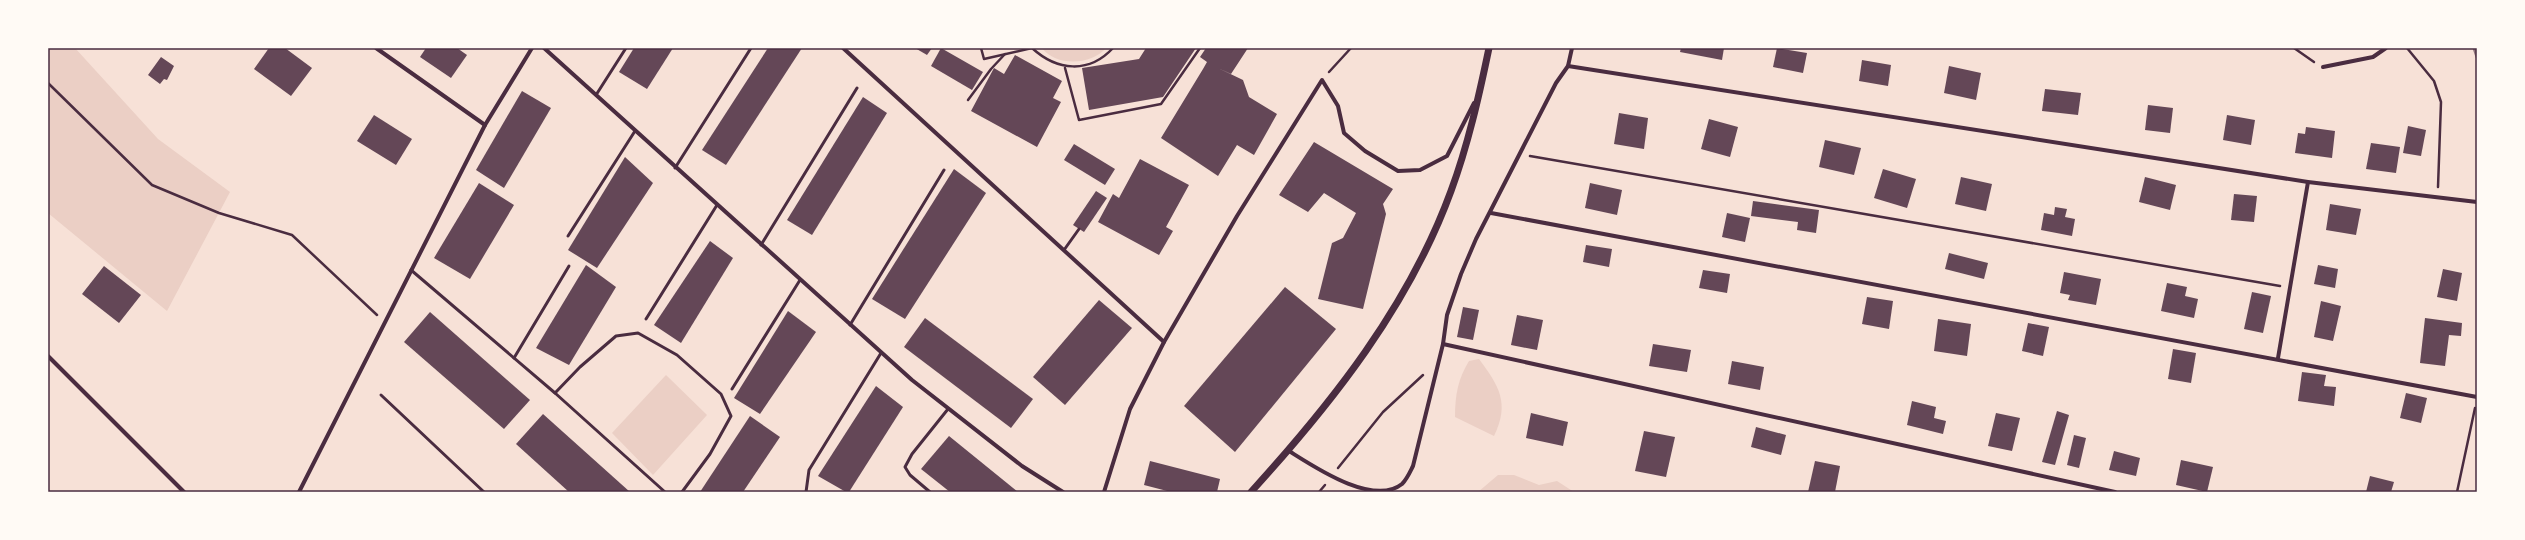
<svg xmlns="http://www.w3.org/2000/svg" width="2525" height="540" viewBox="0 0 2525 540" font-family="'Open Sans',sans-serif">
<style>
.green{fill:#ebcfc5}
.building{fill:#644757}
.lines{fill:none;stroke-linecap:round;stroke-linejoin:round}
.path{stroke:#4a2c40;stroke-width:2.5}
.service{stroke:#4a2c40;stroke-width:3}
.minor{stroke:#4a2c40;stroke-width:4}
.tertiary{stroke:#4a2c40;stroke-width:7}
.rail{stroke:#8f747c;stroke-width:3}
.neatline{fill:none;stroke:#4a2c40;stroke-width:1.5}
</style>
<rect width="100%" height="100%" fill="#f7e1d7"/>
<g class="green">
<path d="M48,48H75L158,139L230,192L167,311L48,213Z"/>
<path d="M1042,48H1106C1092,65 1056,67 1042,48Z"/>
<path d="M1479,359C1499,386 1510,403 1494,436L1455,417C1455,395 1458,379 1469,361Z"/>
<path d="M666,375L707,415L653,475L612,433Z"/>
<path d="M1498,475H1514L1539,485L1557,481L1574,492H1478Z"/>
</g>
<g class="building">
<path d="M269,48H285L312,68L291,96L254,69Z"/>
<path d="M426,48H457L467,55L451,78L420,57Z"/>
<path d="M634,48H673L647,89L619,72Z"/>
<path d="M768,48H802L726,165L702,150Z"/>
<path d="M915,48H932L927,55Z"/>
<path d="M941,48L983,72L972,90L931,66Z"/>
<path d="M1146,48H1196L1163,97L1089,110L1082,68L1139,59Z"/>
<path d="M1206,48H1248L1231,74L1218,68L1243,80L1249,97L1277,114L1254,155L1237,145L1218,176L1161,138L1203,69L1207,62L1200,57Z"/>
<path d="M1681,48H1724L1722,60L1680,52Z"/>
<path d="M1777,48L1807,53L1803,73L1773,67Z"/>
<path d="M1015,55L1062,81L1053,98L1061,102L1037,147L971,111L994,68L1004,74Z"/>
<path d="M161,57L174,66L167,80L164,79L160,84L148,75Z"/>
<path d="M1862,60L1891,65L1888,86L1859,81Z"/>
<path d="M1949,66L1981,73L1976,100L1944,93Z"/>
<path d="M2045,89L2081,93L2078,115L2042,111Z"/>
<path d="M522,91L551,108L504,188L476,170Z"/>
<path d="M863,97L887,113L812,235L787,220Z"/>
<path d="M2148,105L2173,108L2170,133L2145,130Z"/>
<path d="M1619,113L1648,118L1644,149L1614,144Z"/>
<path d="M374,115L412,139L396,165L357,141Z"/>
<path d="M2227,115L2255,120L2251,145L2223,140Z"/>
<path d="M1709,119L1738,127L1730,157L1701,149Z"/>
<path d="M2408,126L2426,130L2421,156L2403,153Z"/>
<path d="M2306,127L2335,131L2332,158L2295,153L2298,133L2305,134Z"/>
<path d="M1825,140L1861,148L1854,175L1819,167Z"/>
<path d="M1314,142L1393,189L1383,204L1386,214L1363,309L1318,299L1332,243L1343,238L1356,213L1324,193L1308,212L1279,195Z"/>
<path d="M2371,143L2400,147L2396,173L2366,169Z"/>
<path d="M1074,144L1115,169L1105,185L1064,160Z"/>
<path d="M625,157L653,183L597,268L568,250Z"/>
<path d="M1140,159L1189,185L1166,227L1173,231L1159,255L1098,222L1113,194L1119,198Z"/>
<path d="M954,169L986,193L905,319L872,299Z"/>
<path d="M1883,169L1916,179L1907,208L1874,198Z"/>
<path d="M1961,177L1992,184L1986,211L1955,204Z"/>
<path d="M2145,177L2176,185L2170,210L2139,202Z"/>
<path d="M479,183L514,205L470,279L434,258Z"/>
<path d="M1590,183L1622,190L1617,215L1585,208Z"/>
<path d="M1096,191L1107,198L1084,232L1073,225Z"/>
<path d="M2234,194L2257,196L2254,222L2231,220Z"/>
<path d="M1753,201L1819,210L1816,233L1797,230L1798,222L1751,216Z"/>
<path d="M2330,204L2361,209L2356,235L2326,230Z"/>
<path d="M2055,207L2067,209L2065,217L2075,219L2072,236L2041,230L2044,213L2054,215Z"/>
<path d="M1727,213L1750,218L1745,242L1722,237Z"/>
<path d="M710,241L733,258L681,343L654,325Z"/>
<path d="M1586,245L1612,249L1609,267L1583,262Z"/>
<path d="M1949,253L1988,263L1984,279L1945,269Z"/>
<path d="M586,265L616,287L569,365L536,348Z"/>
<path d="M2318,265L2338,269L2335,288L2314,284Z"/>
<path d="M104,266L141,295L119,323L82,294Z"/>
<path d="M2443,269L2462,273L2457,301L2437,297Z"/>
<path d="M1703,270L1730,274L1727,293L1699,288Z"/>
<path d="M2064,272L2101,279L2096,305L2068,300L2070,295L2060,293Z"/>
<path d="M2167,283L2187,287L2185,296L2198,299L2194,318L2161,311Z"/>
<path d="M1285,287L1336,329L1235,452L1184,406Z"/>
<path d="M2252,292L2271,296L2263,333L2244,329Z"/>
<path d="M1867,297L1893,301L1889,329L1862,324Z"/>
<path d="M1099,300L1132,328L1065,405L1033,377Z"/>
<path d="M2321,301L2341,306L2333,341L2314,337Z"/>
<path d="M1463,307L1479,310L1473,340L1457,337Z"/>
<path d="M788,311L816,332L760,414L734,398Z"/>
<path d="M430,312L530,400L504,429L404,342Z"/>
<path d="M1517,315L1543,320L1537,350L1511,345Z"/>
<path d="M925,318L1033,399L1011,428L904,347Z"/>
<path d="M2425,318L2462,323L2461,336L2449,335L2445,366L2420,363Z"/>
<path d="M1938,319L1971,324L1967,356L1934,351Z"/>
<path d="M2028,323L2049,327L2043,356L2022,351Z"/>
<path d="M1653,344L1691,350L1687,372L1649,366Z"/>
<path d="M2173,349L2196,353L2191,383L2168,379Z"/>
<path d="M1732,361L1764,367L1760,390L1728,384Z"/>
<path d="M2302,372L2326,375L2324,386L2336,387L2334,406L2298,401Z"/>
<path d="M876,386L903,407L849,492H846L818,476Z"/>
<path d="M2406,393L2427,398L2421,423L2400,418Z"/>
<path d="M1912,401L1936,407L1934,418L1946,421L1943,434L1907,425Z"/>
<path d="M2057,411L2069,415L2055,465L2042,462Z"/>
<path d="M1531,413L1568,422L1563,446L1526,438Z"/>
<path d="M1996,413L2020,418L2012,451L1988,446Z"/>
<path d="M543,414L630,492H569L516,444Z"/>
<path d="M750,416L780,437L743,492H700Z"/>
<path d="M1756,427L1786,435L1781,455L1751,447Z"/>
<path d="M1644,431L1675,437L1666,477L1635,471Z"/>
<path d="M2074,435L2086,438L2079,468L2067,465Z"/>
<path d="M949,436L1018,492H950L921,469Z"/>
<path d="M2114,451L2140,458L2136,476L2109,470Z"/>
<path d="M2181,460L2213,467L2207,492L2176,485Z"/>
<path d="M1150,461L1220,479L1217,492H1171L1144,485Z"/>
<path d="M1815,461L1840,466L1835,492H1808Z"/>
<path d="M2370,476L2394,482L2391,492H2366Z"/>
</g>
<g class="lines">
<g class="path">
<path d="M981,48L984,59L1032,48"/>
<path d="M1032,48C1057,71 1089,74 1113,48"/>
<path d="M2294,48L2314,62"/>
<path d="M2407,48L2434,81L2441,102L2438,187"/>
<path d="M1065,68L1079,120L1161,104L1200,48"/>
<path d="M1329,72L1351,48"/>
<path d="M48,83L152,185L219,213L292,235L377,315"/>
<path d="M968,100L991,69L1005,54"/>
<path d="M1530,156L2280,286"/>
<path d="M1338,468L1383,412L1423,375"/>
<path d="M1319,492L1325,485"/>
<path d="M2457,492L2475,408"/>
</g>
<g class="service">
<path d="M596,95L626,48"/>
<path d="M675,168L751,48"/>
<path d="M568,236L635,131"/>
<path d="M761,245L857,88"/>
<path d="M1064,250L1079,229"/>
<path d="M411,270L555,393L665,492"/>
<path d="M646,319L717,205"/>
<path d="M850,325L944,170"/>
<path d="M514,358L569,266"/>
<path d="M732,389L800,280"/>
<path d="M555,393L580,367L616,336L638,333L677,355L721,394L731,416L710,454L682,492"/>
<path d="M381,395L484,492"/>
<path d="M806,492L809,470L881,353"/>
<path d="M930,492L910,475L905,467L912,454L948,409"/>
</g>
<g class="minor">
<path d="M376,48L485,125"/>
<path d="M544,48L912,380L1022,466L1063,492"/>
<path d="M843,48L1164,342"/>
<path d="M1568,66L2308,182L2477,202"/>
<path d="M2323,67L2373,57L2386,48"/>
<path d="M1491,213L2477,397"/>
<path d="M1443,344L2115,492"/>
<path d="M48,356L184,492"/>
<path d="M2278,358L2308,182"/>
<path d="M1289,451C1313,466 1373,507 1402,484C1407,479 1410,472 1413,466L1443,344L1447,315L1461,274L1476,239L1556,83L1568,66L1572,48"/>
<path d="M299,492L485,125L532,48"/>
<path d="M1104,492L1130,409L1164,342L1237,216L1322,80L1338,106L1344,133L1365,151L1398,171L1420,170L1447,156L1474,103"/>
</g>
<path class="tertiary" d="M1251,492C1332,403 1409,306 1451,191C1468,145 1479,96 1489,48"/>
<path class="rail" d="M2474,48L2477,57"/>
</g>
<rect width="2525" height="540" fill="none" stroke="#fffaf5" stroke-width="98"/>
<rect x="49" y="49" width="2427" height="442" class="neatline"/>
</svg>
